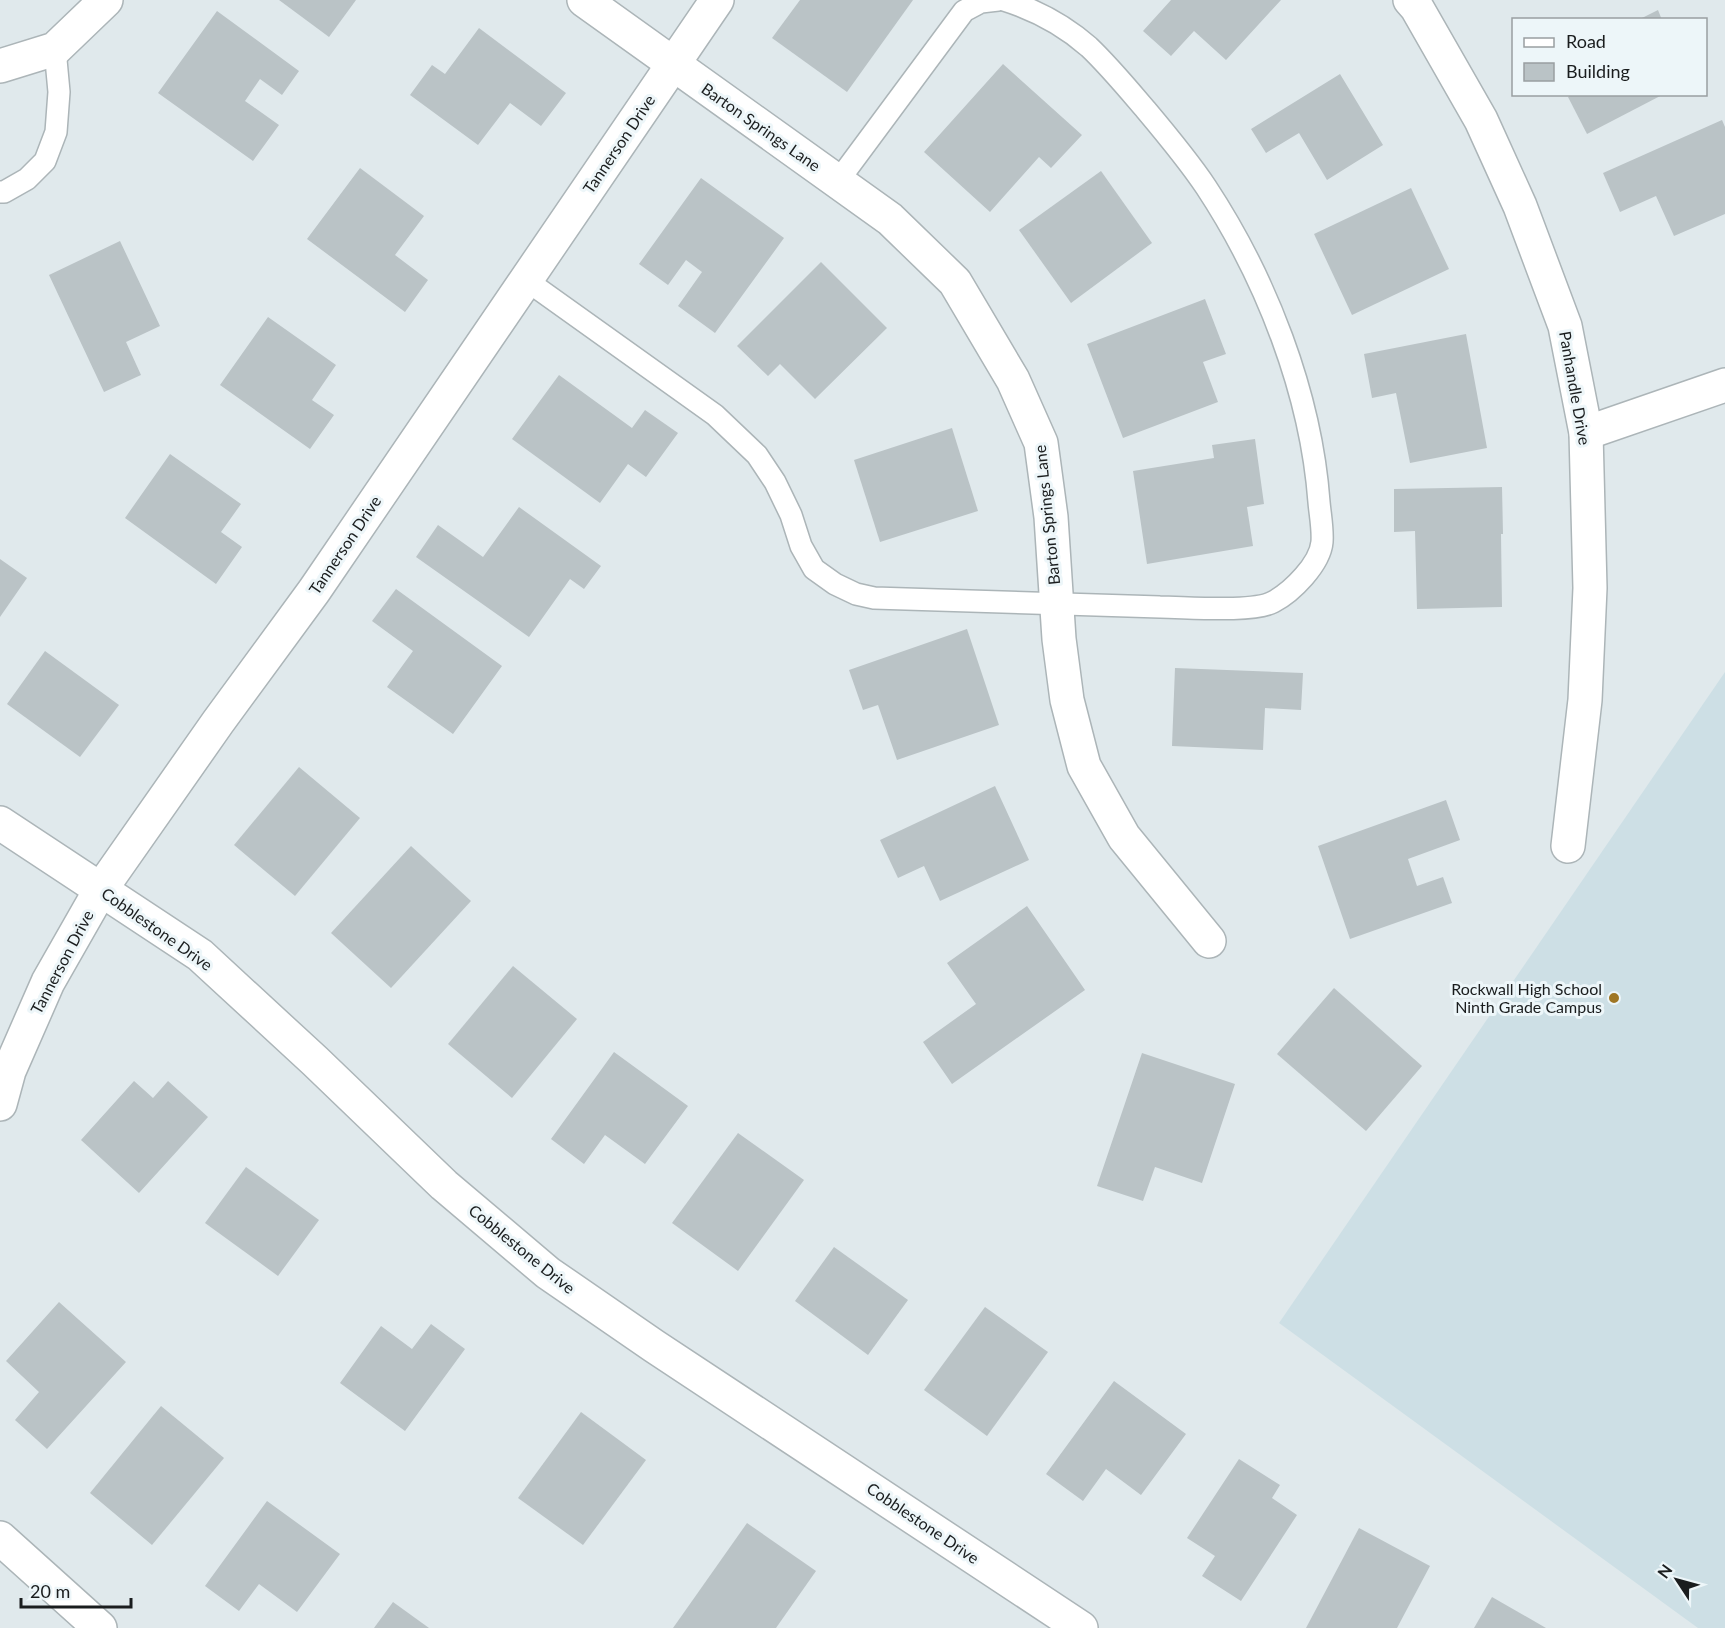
<svg xmlns="http://www.w3.org/2000/svg" width="1725" height="1628" viewBox="0 0 1725 1628" font-family="Lato,sans-serif">
<style>
.built{fill:#cddfe5}
.building{fill:#bac3c6}
.lines{fill:none;stroke-linecap:round;stroke-linejoin:round}
.service-casing{stroke:#acb5b8;stroke-width:24}
.minor-casing{stroke:#acb5b8;stroke-width:36}
.service{stroke:#fff;stroke-width:21}
.minor{stroke:#fff;stroke-width:33}
.poi-dot{fill:#9f7624;stroke:#edf6f9;stroke-width:2}
.labels{text-anchor:middle;stroke-width:6;stroke-linejoin:round;paint-order:stroke}
.street-label{font-size:16px;fill:#1a1d1e;stroke:#edf6f9}
.poi-label{font-size:16px;fill:#1a1d1e;stroke:#edf6f9;text-anchor:end}
</style>
<rect width="100%" height="100%" fill="#e0e9ec"/>
<path class="built" d="M1725,672V1628H1698L1279,1323Z"/>
<g class="building">
<path d="M279,0H356L329,37Z"/>
<path d="M800,0H913L847,92L772,38Z"/>
<path d="M1171,0H1281L1226,60L1194,31L1171,56L1143,31Z"/>
<path d="M1658,10L1662,20H1638Z"/>
<path d="M217,11L299,71L282,95L260,79L245,101L279,125L253,161L158,93Z"/>
<path d="M479,28L566,93L541,126L510,103L478,145L410,95L432,65L445,74Z"/>
<path d="M1003,64L1082,135L1051,168L1039,157L990,212L924,152Z"/>
<path d="M1340,74L1383,145L1327,180L1299,133L1266,153L1251,129Z"/>
<path d="M1572,94H1664L1587,134L1568,97Z"/>
<path d="M1722,120L1725,127V214L1674,236L1656,196L1620,212L1603,173Z"/>
<path d="M360,168L424,216L395,255L428,280L405,312L307,239Z"/>
<path d="M1101,171L1152,243L1071,303L1019,230Z"/>
<path d="M701,178L784,238L715,333L678,306L702,272L686,260L668,285L639,264Z"/>
<path d="M1411,188L1449,269L1352,315L1314,234Z"/>
<path d="M120,241L160,326L126,342L141,375L104,392L49,275Z"/>
<path d="M821,262L887,328L815,399L780,364L768,376L737,346Z"/>
<path d="M1205,299L1226,354L1203,362L1218,402L1123,438L1087,344Z"/>
<path d="M268,317L336,365L312,400L334,415L310,449L220,385Z"/>
<path d="M1466,334L1487,448L1410,463L1396,393L1372,398L1364,354Z"/>
<path d="M559,375L632,428L645,410L678,433L646,477L628,464L600,503L512,439Z"/>
<path d="M952,428L978,511L880,542L854,460Z"/>
<path d="M1255,439L1264,504L1247,507L1253,546L1147,564L1133,471L1214,458L1212,445Z"/>
<path d="M170,454L241,504L221,532L242,547L216,584L125,518Z"/>
<path d="M1502,487L1503,534H1501L1502,607L1417,609L1415,531L1394,532V489Z"/>
<path d="M519,507L601,566L584,589L570,579L529,637L416,557L438,525L483,557Z"/>
<path d="M0,559L27,578L0,617Z"/>
<path d="M396,589L502,666L453,734L387,687L413,651L372,621Z"/>
<path d="M967,629L999,725L897,760L878,705L863,710L849,670Z"/>
<path d="M45,651L119,705L80,757L7,704Z"/>
<path d="M1175,668L1303,673L1301,710L1265,708L1263,750L1172,746Z"/>
<path d="M299,767L360,818L295,896L234,845Z"/>
<path d="M995,786L1029,860L940,901L924,866L898,878L880,840Z"/>
<path d="M1446,800L1460,840L1408,859L1417,886L1443,877L1452,903L1350,939L1318,846Z"/>
<path d="M411,846L471,901L391,988L331,933Z"/>
<path d="M1027,906L1085,990L952,1084L923,1042L976,1004L947,963Z"/>
<path d="M513,966L577,1019L512,1098L448,1044Z"/>
<path d="M1334,988L1422,1066L1366,1131L1277,1054Z"/>
<path d="M614,1052L688,1106L645,1164L605,1135L584,1164L551,1139Z"/>
<path d="M1142,1053L1235,1084L1202,1183L1155,1167L1143,1201L1097,1186Z"/>
<path d="M134,1081L153,1098L168,1081L208,1117L139,1193L81,1140Z"/>
<path d="M738,1133L804,1180L738,1271L672,1223Z"/>
<path d="M246,1167L319,1220L278,1276L205,1223Z"/>
<path d="M834,1247L908,1300L868,1355L795,1301Z"/>
<path d="M59,1302L126,1362L47,1449L15,1420L39,1392L6,1361Z"/>
<path d="M985,1307L1048,1352L987,1436L924,1390Z"/>
<path d="M431,1324L465,1349L405,1431L340,1383L381,1326L412,1349Z"/>
<path d="M1114,1381L1186,1434L1141,1495L1106,1469L1083,1501L1046,1474Z"/>
<path d="M161,1406L224,1458L152,1545L90,1493Z"/>
<path d="M581,1412L646,1460L583,1545L518,1498Z"/>
<path d="M1239,1459L1280,1485L1272,1498L1297,1515L1241,1601L1202,1576L1215,1556L1187,1538Z"/>
<path d="M267,1501L340,1554L297,1612L259,1584L239,1611L205,1586Z"/>
<path d="M747,1523L816,1571L776,1628H673Z"/>
<path d="M1359,1528L1430,1566L1397,1628H1306Z"/>
<path d="M1492,1597L1546,1628H1474Z"/>
<path d="M393,1602L429,1628H374Z"/>
</g>
<g class="lines">
<g class="service-casing">
<g id="service">
<path d="M838,181L964,11L981,2L998,0"/>
<path d="M0,192H4L27,179L45,161L56,132L59,92L55,49"/>
<path d="M526,280L715,415L757,455L775,482L791,515L801,546L814,569L835,584L856,594L874,598C969,601 1064,604 1160,607C1185,607 1253,613 1273,602C1292,592 1320,564 1322,542C1323,529 1320,514 1319,502C1311,393 1266,278 1206,187C1188,160 1167,135 1146,110C1128,89 1109,66 1089,47C1064,25 1036,10 1004,0"/>
</g>
</g>
<g class="minor-casing">
<g id="minor">
<path d="M584,0L890,219L955,282L1013,380L1041,443L1051,517L1059,639L1067,700L1084,766L1124,837L1209,941"/>
<path d="M1410,0L1417,8L1481,120L1520,206L1565,326L1586,433L1590,588L1585,700L1568,846"/>
<path d="M0,66L55,49L106,0"/>
<path d="M1586,433L1725,385"/>
<path d="M0,823L200,955L315,1061L444,1185L548,1273L654,1346L1081,1628"/>
<path d="M0,1104L9,1071L48,982L101,889L218,722L314,591L717,0"/>
<path d="M0,1538L100,1628"/>
</g>
</g>
<use href="#service" class="service"/>
<use href="#minor" class="minor"/>
</g>
<circle class="poi-dot" cx="1614" cy="998" r="6"/>
<g class="labels">
<g class="street-label">
<text transform="translate(761 127) rotate(35)" y="6">Barton Springs Lane</text>
<text transform="translate(619 144) rotate(-56)" y="6">Tannerson Drive</text>
<text transform="translate(1575 388) rotate(80)" y="6">Panhandle Drive</text>
<text transform="translate(1047 515) rotate(-96)" y="6">Barton Springs Lane</text>
<text transform="translate(345 545) rotate(-56)" y="6">Tannerson Drive</text>
<text transform="translate(157 929) rotate(35)" y="6">Cobblestone Drive</text>
<text transform="translate(62 962) rotate(-62)" y="6">Tannerson Drive</text>
<text transform="translate(522 1249) rotate(39)" y="6">Cobblestone Drive</text>
<text transform="translate(923 1523) rotate(34)" y="6">Cobblestone Drive</text>
</g>
<g class="poi-label">
<text x="1602" y="995">Rockwall High School<tspan x="1602" dy="18">Ninth Grade Campus</tspan></text>
</g>
</g>
<rect x="1512" y="18" width="195" height="78" fill="#edf6f9" stroke="#999fa1" stroke-width="1.5"/>
<rect x="1524" y="38" width="30" height="9" fill="#ffffff" stroke="#999fa1" stroke-width="1.5"/>
<text x="1566" y="48" font-size="18" fill="#1a1d1e">Road</text>
<rect x="1524" y="63" width="30" height="18" fill="#bac3c6" stroke="#999fa1" stroke-width="1.5"/>
<text x="1566" y="78" font-size="18" fill="#1a1d1e">Building</text>
<g transform="translate(1677 1580) rotate(306)" stroke="#edf6f9" stroke-width="4.5" paint-order="stroke">
<path d="M0-4.5L10 22L0 15L-10 22Z" fill="#1a1d1e"/>
<text y="-9" font-size="16" font-weight="bold" text-anchor="middle" fill="#1a1d1e">N</text>
</g>
<path d="M21 1598v9h110v-9" fill="none" stroke="#1a1d1e" stroke-width="3"/>
<text x="30" y="1598" font-size="18" fill="#1a1d1e" stroke="#edf6f9" stroke-width="4.5" paint-order="stroke">20 m</text>
</svg>
